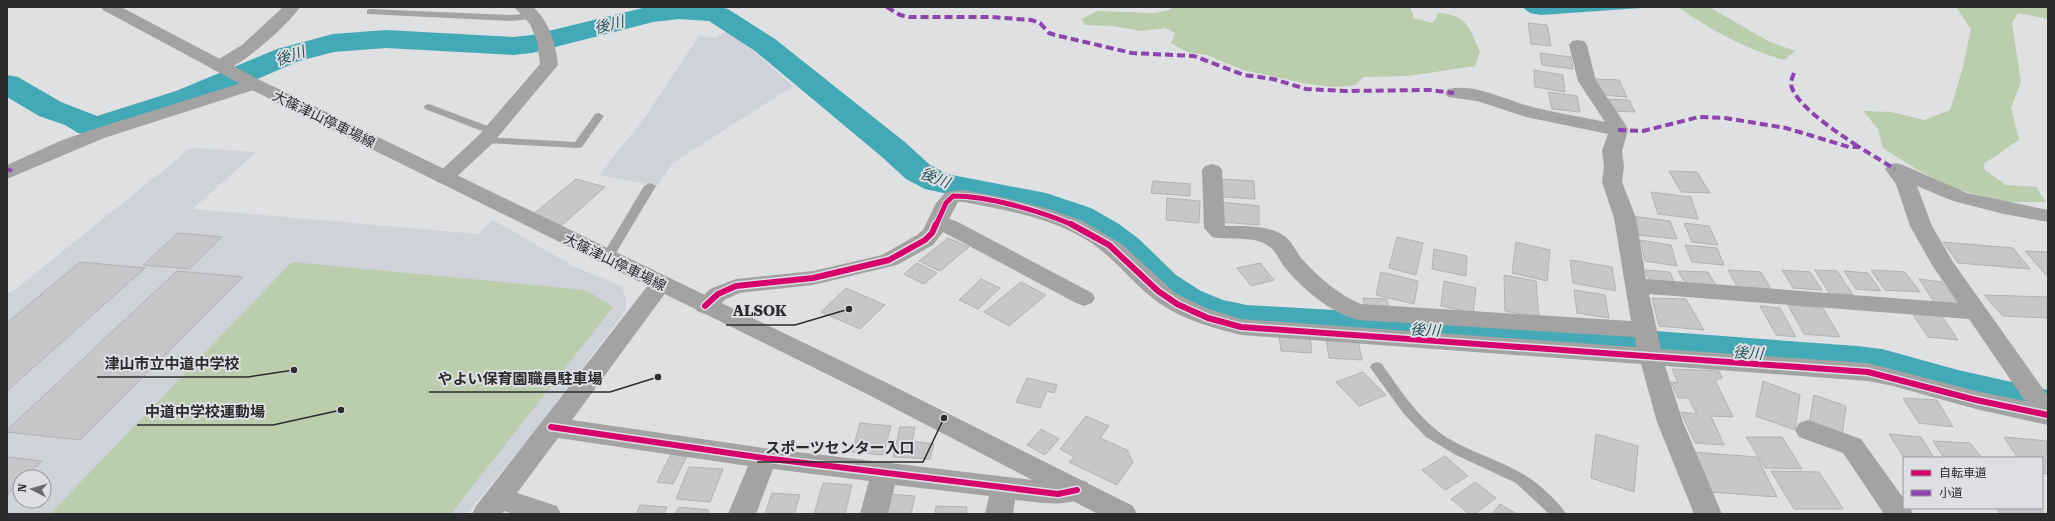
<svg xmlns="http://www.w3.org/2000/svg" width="2055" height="521" viewBox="0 0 2055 521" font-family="'Roboto Serif','Noto Sans JP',serif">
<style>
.built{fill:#cfd3d9;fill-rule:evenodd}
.green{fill:#bacdad}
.water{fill:#44a9b7}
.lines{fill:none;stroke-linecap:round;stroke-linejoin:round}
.river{fill:#44a9b7;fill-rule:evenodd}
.building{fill:#c7c7c9;stroke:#b2b2b4}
.service{fill:#a3a3a3;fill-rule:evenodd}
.minor{fill:#a3a3a3;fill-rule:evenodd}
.secondary{fill:#a2a2a2;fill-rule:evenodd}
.quiet{stroke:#8e44ad;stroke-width:4;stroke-dasharray:8 4;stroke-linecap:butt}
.cycleway-far1-casing{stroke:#dedfe3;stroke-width:7}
.cycleway-casing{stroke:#dedfe3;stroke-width:9}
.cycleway-far1{stroke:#d6006c;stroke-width:5}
.cycleway{stroke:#d6006c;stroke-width:6}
.labels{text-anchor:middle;stroke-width:4;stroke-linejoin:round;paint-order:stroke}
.street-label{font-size:14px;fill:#2b2c2d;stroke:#dedfe3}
.water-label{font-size:15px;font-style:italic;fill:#24545c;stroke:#dedfe3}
.leader{fill:none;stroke:#2b2c2d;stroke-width:1.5}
.callout-dot{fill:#2b2c2d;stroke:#dedfe3;stroke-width:1.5}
.callout-label{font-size:15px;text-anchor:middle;font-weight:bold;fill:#2b2c2d;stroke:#dedfe3;stroke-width:4;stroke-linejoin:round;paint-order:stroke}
</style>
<rect width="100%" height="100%" fill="#dfe0e2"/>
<g class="built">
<path d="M728,29L793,86L673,163L657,186L599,175L645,117L699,36L716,38Z"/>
<path d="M191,148L256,152L193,209L478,234L493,220L575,267L622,286L626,299V310L536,429L467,514H7V292H12ZM20,477H44V501H20Z"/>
</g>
<g class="green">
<path d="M1174,7H1410L1414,18L1433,23L1439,13C1467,15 1470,28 1480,52L1475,66L1408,76L1363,77L1356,85L1334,87L1308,84L1243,70L1207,55L1187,52L1171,43L1175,33L1165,28L1141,31L1113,26L1084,25L1082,19L1097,11L1155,13L1169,10Z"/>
<path d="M1678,7H1709L1768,41L1795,51L1784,60C1747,50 1709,29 1678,7Z"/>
<path d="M1956,7H2048V19L2018,13L2012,23L2021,82L2011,108L2019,140C2006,147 1997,157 1984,163L1985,170L2006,185L2036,187L2046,202H2003L1953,188L1916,169L1883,148L1878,129L1863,111L1891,112L1924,120L1950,110L1963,67L1971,29Z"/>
<path d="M292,262L586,290L613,307L451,514H50Z"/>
</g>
<path class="water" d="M1522,7H1655L1541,15L1530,13Z"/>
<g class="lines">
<path class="river" d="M647,7H720L728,9L775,39L906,143L930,165L947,174L1046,193L1091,208L1119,224L1139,239L1176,275L1201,291L1223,300L1247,305L1520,321L1857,346L1882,349L1958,370L2048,390V422L1958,402L1882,379L1857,376L1520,349L1247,333L1199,322L1173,309L1148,293L1113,255L1093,240L1065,224L1037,213L925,189L906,179L882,157L755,51L709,21L679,19L653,22L532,53L513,55L386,48L334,52L299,61L198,105L100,136L78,133L65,125L39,116L7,97V75L18,77L61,102L97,116L176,91L277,49L333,34L386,30L513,37L532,35Z"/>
</g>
<g class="building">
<path d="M1528,23L1547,25L1551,46L1531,44Z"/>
<path d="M1540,53L1571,57L1573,69L1542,65Z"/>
<path d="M1534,70L1563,75L1565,92L1535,87Z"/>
<path d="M1596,79L1619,80L1627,97L1604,95Z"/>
<path d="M1548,92L1577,96L1580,112L1552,109Z"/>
<path d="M1607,99L1629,100L1635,112L1613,111Z"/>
<path d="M1669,171L1697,172L1710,193L1681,192Z"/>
<path d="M576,179L605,187L562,225L532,215Z"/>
<path d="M1222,179L1254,181L1255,199L1223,197Z"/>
<path d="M1153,181L1190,184V196L1151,193Z"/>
<path d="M1651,192L1691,197L1698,219L1658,214Z"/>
<path d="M1167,198L1200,201L1199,223L1166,220Z"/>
<path d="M1221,202L1259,206V225L1221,222Z"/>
<path d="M1631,216L1670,221L1677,239L1637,235Z"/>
<path d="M1684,223L1709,226L1718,245L1692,242Z"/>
<path d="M178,233L222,237L189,269L143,265Z"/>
<path d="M1397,237L1423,243L1416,275L1389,268Z"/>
<path d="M948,238L969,247L940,271L919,261Z"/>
<path d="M1640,240L1671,245L1677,266L1645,261Z"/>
<path d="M1516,242L1550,250L1547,281L1512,273Z"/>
<path d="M1943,242L2013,248L2030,269L1958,263Z"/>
<path d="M1685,245L1717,248L1724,265L1692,262Z"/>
<path d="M1434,249L1467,256L1466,276L1432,269Z"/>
<path d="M2025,251L2048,252V277Z"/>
<path d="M1570,260L1612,267L1616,291L1573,283Z"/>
<path d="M80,262L145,268L7,391V323Z"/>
<path d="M917,263L937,273L924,284L904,274Z"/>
<path d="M1260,263L1274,280L1251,286L1237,268Z"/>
<path d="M1645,270L1670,272L1675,284L1650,282Z"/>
<path d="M1728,270L1761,272L1772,291L1738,288Z"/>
<path d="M1782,270L1810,272L1822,290L1793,288Z"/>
<path d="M1815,270L1837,271L1853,295L1829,293Z"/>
<path d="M1871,270L1905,272L1920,292L1885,290Z"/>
<path d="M177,271L243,277L80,440L7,432V430Z"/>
<path d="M1678,271L1708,272L1717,287L1687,285Z"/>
<path d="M1844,271L1868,273L1881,291L1856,289Z"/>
<path d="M1381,272L1418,281L1414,304L1376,295Z"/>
<path d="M1504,275L1536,281L1539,317L1505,311Z"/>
<path d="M981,279L1000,288L978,309L959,300Z"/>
<path d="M1919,279L1942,282L1959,305L1935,303Z"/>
<path d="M1444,281L1476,288L1473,313L1441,306Z"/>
<path d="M1021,282L1046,295L1009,326L984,312Z"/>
<path d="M846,288L885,305L860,329L821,312Z"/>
<path d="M1574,290L1605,295L1609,318L1577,313Z"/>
<path d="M1984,295L2048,297V318L2003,316Z"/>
<path d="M1363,298L1387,299L1389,309L1365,308Z"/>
<path d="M1652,298L1686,299L1704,330L1659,326Z"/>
<path d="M1788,305L1823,308L1840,337L1804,334Z"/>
<path d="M1760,306L1780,308L1796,337L1776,335Z"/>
<path d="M1912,313L1942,316L1958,340L1928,337Z"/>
<path d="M1279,335L1310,337L1312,353L1281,351Z"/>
<path d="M1326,338L1358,340L1362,360L1329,358Z"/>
<path d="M1672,369L1719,371L1722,378L1715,380L1733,417L1711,416L1724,445L1695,443L1681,412L1697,414L1688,398H1678L1671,382L1678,383Z"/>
<path d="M1363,372L1386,395L1359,406L1336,382Z"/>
<path d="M1027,378L1057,385L1054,393L1047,391L1040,408L1016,402Z"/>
<path d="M1763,381L1800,395L1795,430L1756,416Z"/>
<path d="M1814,395L1846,406L1842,436L1809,424Z"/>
<path d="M1903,398L1937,400L1953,427L1919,423Z"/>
<path d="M1086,416L1109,426L1100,438L1127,450L1133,462L1117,485L1069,462L1074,457L1060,449Z"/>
<path d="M860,423L891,426L883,455L852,452Z"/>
<path d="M900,427H915L912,441L934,444L930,459L893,457Z"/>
<path d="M1041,429L1059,439L1045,455L1027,445Z"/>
<path d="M1596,434L1638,446L1634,492L1591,478Z"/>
<path d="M1889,434L1921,437L1934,458H1904Z"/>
<path d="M1746,437H1782L1802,469L1765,468Z"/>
<path d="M2004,437L2047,441L2048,474L2042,473V458H2018Z"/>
<path d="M1933,441L1970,443L1982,458H1944Z"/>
<path d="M1693,452L1757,457L1777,497L1711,492Z"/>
<path d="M671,454L687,456L673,484L657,482Z"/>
<path d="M1445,456L1468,476L1445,490L1422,470Z"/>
<path d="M7,457L42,461L25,477H20V482L7,495Z"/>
<path d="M689,467L723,469L710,502L676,499Z"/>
<path d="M1771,471L1819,472L1843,509H1794Z"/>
<path d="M1475,482L1496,498L1475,514H1469L1451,499Z"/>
<path d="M823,483L852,485L845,514H814Z"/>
<path d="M772,493L800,495L794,514H765Z"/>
<path d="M889,494L915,496L911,514H884Z"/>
<path d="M1500,504L1517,514H1492Z"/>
<path d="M640,505L667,507L664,514H636Z"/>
<path d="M936,506L967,507L966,514H935Z"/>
<path d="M679,507L709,510L708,514H675Z"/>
<path d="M1996,508H2041L2045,514H2000Z"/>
</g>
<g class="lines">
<g class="service">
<path d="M370,9L511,15L532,13L536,16L532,19L511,21L367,14V10Z"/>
<path d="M429,104L485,125L498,128L499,130L494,133L479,130L425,109L424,107L425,105Z"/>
<path d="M599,113L604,116L582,147L578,148L485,143L480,140L485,137L575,142L595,114Z"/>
<path d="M650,183L656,186L613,258L611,261H603L601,258L644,186Z"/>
<path d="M1377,362L1382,364C1400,390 1419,419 1446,437C1482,459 1520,464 1550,495C1556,501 1562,507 1566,514H1549L1516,483L1456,455L1426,437L1404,414L1372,370L1370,367L1372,364Z"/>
</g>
<g class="minor">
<path d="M283,7H300C288,25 246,62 226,70C222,72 218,71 214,70L211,66L214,62L242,45Z"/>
<path d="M514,7H533C549,21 556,44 558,65L492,144L451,182L444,184L437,182L434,178L437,174L478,136L540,64L537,41L530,24Z"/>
<path d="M1578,40L1584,41L1587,45L1596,81L1625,124L1628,130L1622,151L1624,166L1622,182L1636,218L1646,279L1958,303L1932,265L1910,226L1896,184L1885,169L1888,165L1895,163L1903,165L1967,193L2048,210V222L2004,214L1953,201L1917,186L1932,226L1953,262L2048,396V425L1976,409L1893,386L1868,381L1665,366L1683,422L1722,514H1694L1657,422L1641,364L1241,335C1213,328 1183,320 1159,303C1132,284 1114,256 1085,239C1048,217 1005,210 963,202H958L949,219L956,221L1092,293L1095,298L1092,303L1084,306L1076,303L943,232L933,245L897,265L813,285L740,293L726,299L713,311L705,314L697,311L693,306L710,289L736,279L813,271L882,255L917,235L923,230L936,203L946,192L963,190L1001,197L1046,208L1083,221L1123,245L1175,293L1206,308L1241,319L1636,347L1635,337L1358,320C1330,312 1305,291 1286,269C1279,261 1276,250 1267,245C1251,235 1230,241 1212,237L1204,228L1202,170L1205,166L1212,164L1219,166L1222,170L1225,226C1244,226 1267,225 1283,235C1292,241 1296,252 1302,259C1318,277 1339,295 1361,304L1631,321L1614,218L1602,182L1604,166L1602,151L1608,134L1526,117L1477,101L1448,97L1445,93L1448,89C1474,83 1504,99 1529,106C1554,113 1580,116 1605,122L1578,81L1569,45L1572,41ZM1649,294L1969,319L2025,401L1976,391L1868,363L1661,349Z"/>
<path d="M254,79L260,80L263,84L260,88L104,138L7,179V165L60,141L91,130Z"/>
<path d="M661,277L669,279L672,284L572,420L764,448L1058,483L1077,479L1087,482L1091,490L1087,498C1058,507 1044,503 1015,500L1013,514H985L989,496L895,485L888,514H860L869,481L773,469L756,514H728L748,466L558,438L517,493L557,506L561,514H514L504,511L502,514H472L476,506L653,279Z"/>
<path d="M1808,420L1861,439L1904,499V508H1910L1913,514H1884L1843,453L1799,437L1795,430L1799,423Z"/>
</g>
<path class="secondary" d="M101,7H121L260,80L885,382L1133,506L1137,514H1098L867,394L248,88L103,10Z"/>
<g class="quiet">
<path d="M887,7L900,15L909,17H991L1031,20L1040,23L1049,33L1055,35L1132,53L1194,56L1244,75L1273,79L1306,89L1346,91L1429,90L1454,93"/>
<path d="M1794,73C1792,78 1790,83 1792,88C1799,108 1841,135 1859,147"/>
<path d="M1618,130L1643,131L1699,117L1725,118L1786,128L1849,147H1859L1895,169"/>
<path d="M7,169L12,171"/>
</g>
<g class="cycleway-far1-casing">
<path id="cycleway-far1" d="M936,225L946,203L953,196C989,196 1040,211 1073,225"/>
</g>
<g class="cycleway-casing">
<g id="cycleway">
<path d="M1071,224L1109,245L1158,291L1177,304L1208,318L1241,327L1868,372L1976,400L2048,415"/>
<path d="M705,306L718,294L736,286L813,278L889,260L925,240L932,233L936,224"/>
<path d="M551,427L764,458L1058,494L1077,490"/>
</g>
</g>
<use href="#cycleway-far1" class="cycleway-far1"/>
<use href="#cycleway" class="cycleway"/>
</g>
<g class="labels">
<g class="street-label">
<text transform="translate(324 119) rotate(26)" y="5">大篠津山停車場線</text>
<text transform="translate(615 262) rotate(26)" y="5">大篠津山停車場線</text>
</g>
<g class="water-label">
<text transform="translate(609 25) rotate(-14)" y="5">後川</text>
<text transform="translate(290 56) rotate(-19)" y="5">後川</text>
<text transform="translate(935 178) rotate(21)" y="5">後川</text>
<text transform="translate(1425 330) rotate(3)" y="5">後川</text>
<text transform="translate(1748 353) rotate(4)" y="5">後川</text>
</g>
</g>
<path class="leader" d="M849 309L795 325H726M294 370L248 377H97M658 377L610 392H429M341 410L273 425H137M944 418L923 462H757"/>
<g class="callout-dot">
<circle cx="849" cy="309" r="4"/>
<circle cx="294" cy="370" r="4"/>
<circle cx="658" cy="377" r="4"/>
<circle cx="341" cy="410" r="4"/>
<circle cx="944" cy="418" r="4"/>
</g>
<g class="callout-label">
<text x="760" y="316">ALSOK</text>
<text x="172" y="369">津山市立中道中学校</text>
<text x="520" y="384">やよい保育園職員駐車場</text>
<text x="205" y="417">中道中学校運動場</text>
<text x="840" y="453">スポーツセンター入口</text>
</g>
<rect width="2055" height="521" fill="none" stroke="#2b2c2d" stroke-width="16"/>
<rect x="1903" y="457" width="140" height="52" fill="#dedfe3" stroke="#96979a"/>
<rect x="1911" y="470" width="20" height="6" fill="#d6006c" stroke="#96979a"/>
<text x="1939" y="477" font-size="12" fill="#2b2c2d">自転車道</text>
<rect x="1911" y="490" width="20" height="6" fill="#8e44ad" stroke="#96979a"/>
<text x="1939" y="497" font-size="12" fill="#2b2c2d">小道</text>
<g transform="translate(32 489) rotate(276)"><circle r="19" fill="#dedfe3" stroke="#96979a"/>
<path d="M0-3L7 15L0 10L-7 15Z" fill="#6a6b6c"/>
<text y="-6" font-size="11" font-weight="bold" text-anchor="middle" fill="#2b2c2d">N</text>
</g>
</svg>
